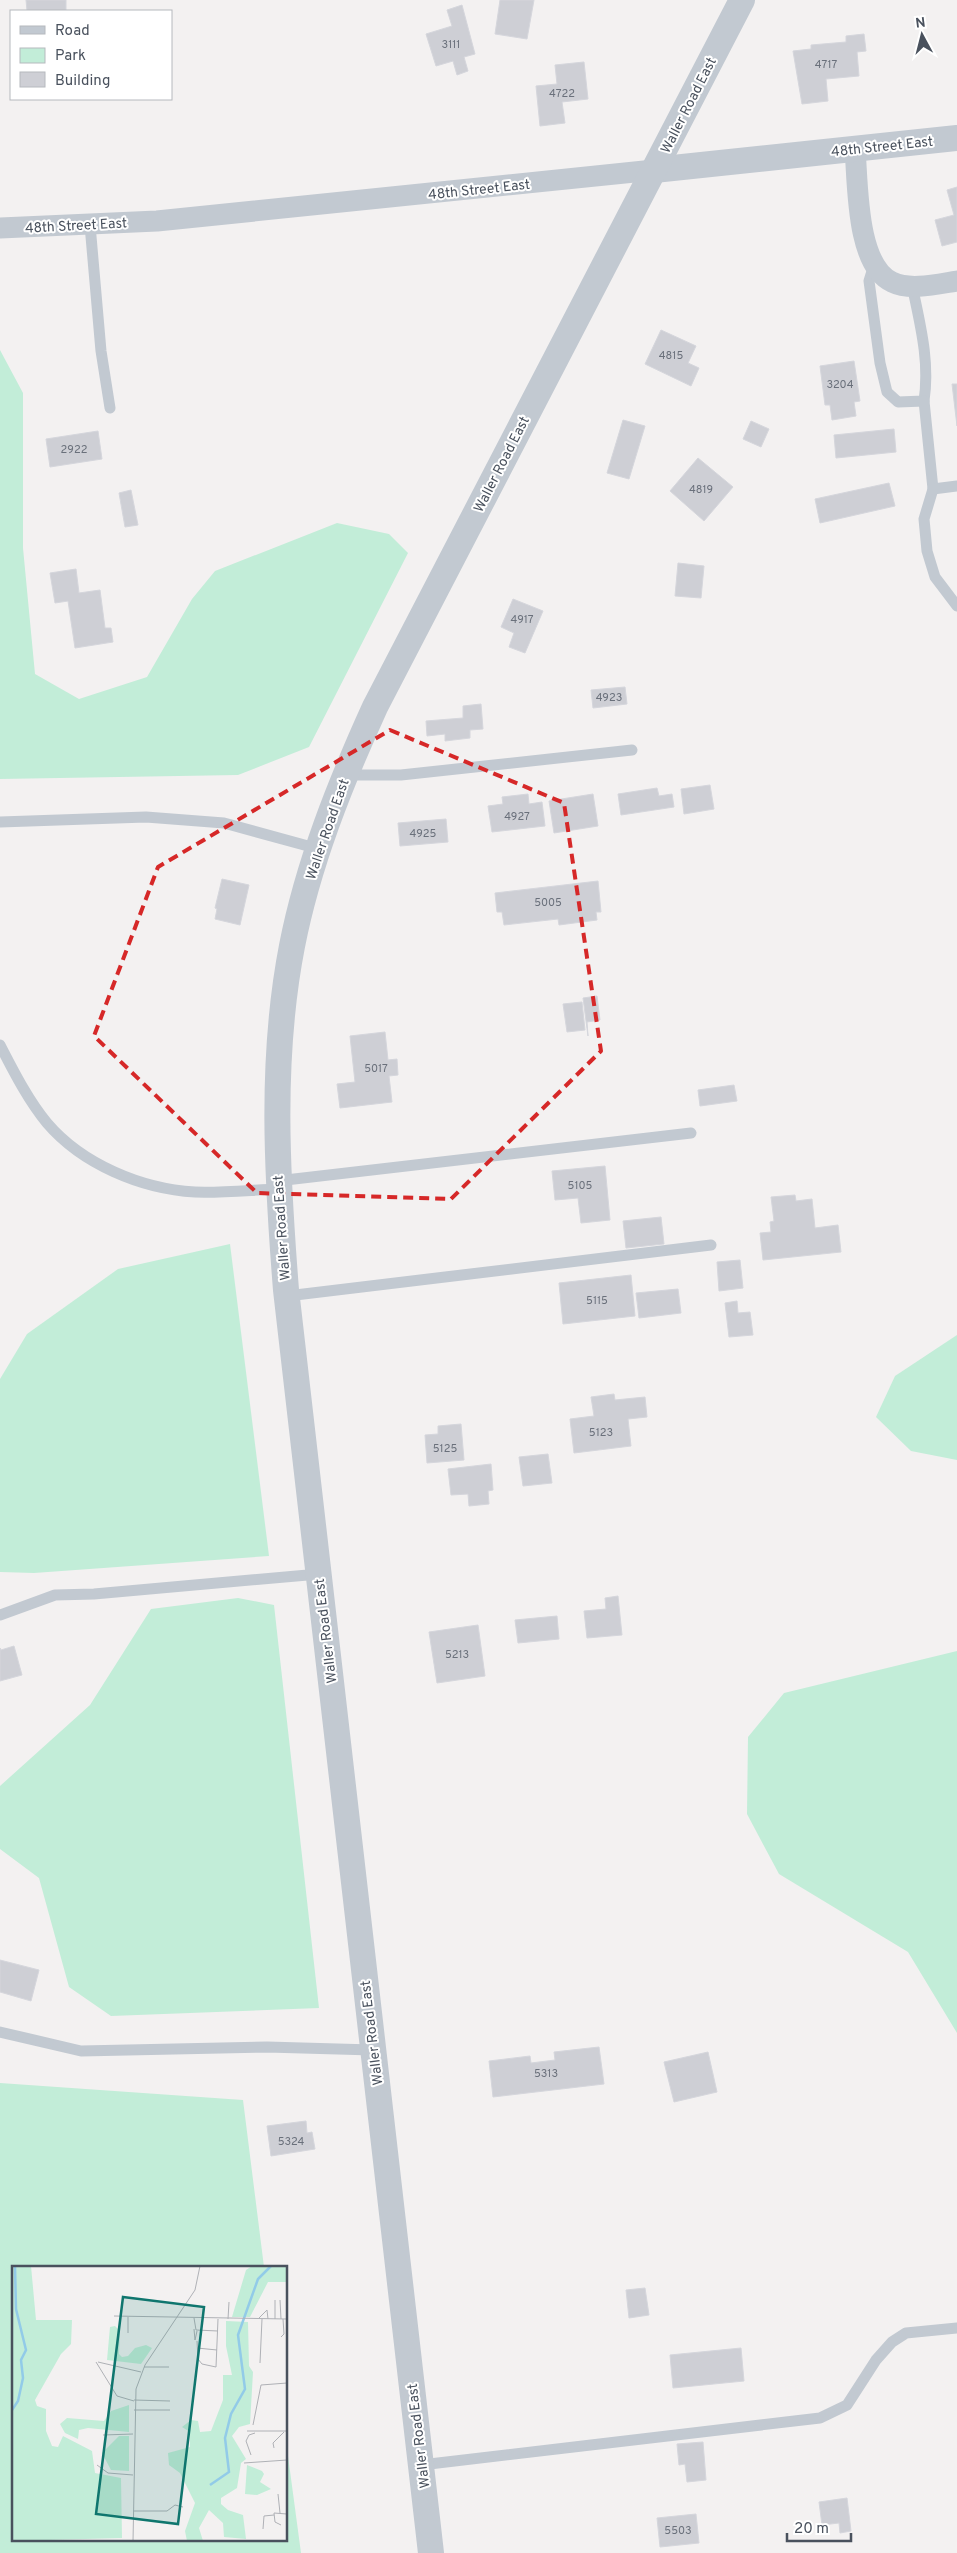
<svg xmlns="http://www.w3.org/2000/svg" width="957" height="2553" viewBox="0 0 957 2553" font-family="Overpass,sans-serif">
<style>
.green{fill:#c2edd8}
.building{fill:#cecfd5;stroke:#d5d6dc}
.lines{fill:none;stroke-linecap:round;stroke-linejoin:round}
.service{stroke:#c2c9d1;stroke-width:11}
.minor{stroke:#c2c9d1;stroke-width:21}
.tertiary{stroke:#c2c9d1;stroke-width:26}
.marked{fill:none;stroke:#d62828;stroke-width:4;stroke-dasharray:10 6;stroke-linejoin:round}
.labels{text-anchor:middle;stroke-width:4;stroke-linejoin:round;paint-order:stroke}
.number-label{font-size:11px;fill:#6a707b}
.street-label{font-size:14px;fill:#49515d;stroke:#fff}
.inset-river{fill:none;stroke:#92cbe8;stroke-width:2.5}
.inset-road{fill:none;stroke:#afb1b6;stroke-width:1}
.view{fill:#0f766e;fill-opacity:0.15;stroke:#0f766e;stroke-width:2.5}
.inset-edge{fill:none;stroke:#49515d;stroke-width:2.5}
</style>
<rect width="100%" height="100%" fill="#f3f1f1"/>
<g class="green">
<path d="M0,350L23,393V548L35,674L79,699L147,677L192,599L215,571L337,523L389,534L408,553L309,747L238,775L0,779Z"/>
<path d="M230,1244L269,1556L34,1573L0,1572V1379L27,1334L118,1269Z"/>
<path d="M957,1335V1460L911,1451L876,1417L895,1376Z"/>
<path d="M238,1598L274,1605L319,2008L111,2016L69,1987L39,1878L0,1849V1786L90,1705L151,1609Z"/>
<path d="M957,1651V2033L908,1952L779,1874L747,1814L748,1737L784,1693Z"/>
<path d="M0,2083L243,2100L264,2267H14V2539H286V2441L301,2553H0Z"/>
</g>
<g class="building">
<path d="M26,0H66V11H27Z"/>
<path d="M500,0H534L527,39L495,34Z"/>
<path d="M462,5L475,54L464,57L468,71L457,75L453,61L436,66L426,34L452,26L447,10Z"/>
<path d="M864,34L866,51L857,52L859,76L826,79L828,101L802,104L793,51L811,49V45L846,42V36Z"/>
<path d="M584,62L588,99L562,102L565,123L540,126L536,86L557,84L555,65Z"/>
<path d="M957,187V242L942,246L935,220L954,215L947,190Z"/>
<path d="M661,330L696,346L688,363L699,368L691,386L645,364Z"/>
<path d="M854,361L860,401L854,402L856,416L832,420L830,405H825L820,366Z"/>
<path d="M952,384H957V426Z"/>
<path d="M623,420L645,426L629,479L607,473Z"/>
<path d="M751,421L769,429L761,447L743,439Z"/>
<path d="M894,429L896,452L836,458L834,435Z"/>
<path d="M98,431L102,459L50,467L46,439Z"/>
<path d="M698,458L733,487L704,521L670,491Z"/>
<path d="M889,483L895,506L820,523L815,499Z"/>
<path d="M131,490L138,525L125,527L119,493Z"/>
<path d="M678,563L704,566L701,598L675,596Z"/>
<path d="M76,569L79,593L100,590L105,628H111L113,642L75,648L68,601L55,603L50,573Z"/>
<path d="M513,599L543,611L525,653L509,647L514,633L501,627Z"/>
<path d="M625,687L627,704L593,708L591,690Z"/>
<path d="M481,704L483,729L470,730V738L445,741V734L427,736L426,721L463,718V706Z"/>
<path d="M710,785L714,809L684,814L681,789Z"/>
<path d="M657,788L659,796L672,794L674,807L621,815L618,794Z"/>
<path d="M528,794L529,804L542,802L545,826L492,832L488,806L503,804L502,797Z"/>
<path d="M593,794L598,826L554,833L549,801Z"/>
<path d="M446,819L448,842L400,846L398,823Z"/>
<path d="M222,879L249,885L240,925L215,919L217,909L215,908Z"/>
<path d="M598,881L601,912H596L597,920L559,925L558,919L504,925L502,912H497L495,893Z"/>
<path d="M597,996L600,1020L587,1022L588,1036L583,998Z"/>
<path d="M582,1002L585,1030L567,1032L563,1004Z"/>
<path d="M385,1032L388,1060L397,1059L398,1075L389,1076L392,1102L340,1108L337,1084L355,1082L350,1036Z"/>
<path d="M734,1085L737,1101L700,1106L698,1090Z"/>
<path d="M605,1166L610,1220L581,1223L578,1198L555,1200L552,1171Z"/>
<path d="M795,1195L796,1201L812,1199L815,1228L838,1225L841,1252L763,1260L760,1233L771,1232L770,1222L774,1221L771,1197Z"/>
<path d="M661,1217L664,1244L626,1248L623,1221Z"/>
<path d="M740,1260L743,1288L719,1291L717,1262Z"/>
<path d="M631,1275L635,1316L563,1324L559,1283Z"/>
<path d="M678,1289L681,1313L639,1318L636,1293Z"/>
<path d="M737,1301L738,1313L750,1312L753,1335L729,1337L725,1303Z"/>
<path d="M614,1394L615,1400L645,1397L647,1417L628,1419L631,1446L574,1453L570,1419L594,1416L591,1397Z"/>
<path d="M461,1424L464,1460L427,1463L425,1435L438,1434V1426Z"/>
<path d="M548,1454L552,1483L523,1486L519,1457Z"/>
<path d="M491,1464L493,1490L488,1491L489,1504L469,1506L468,1494L451,1495L448,1469Z"/>
<path d="M618,1596L622,1635L587,1638L584,1611L606,1609L605,1598Z"/>
<path d="M557,1616L559,1639L518,1643L515,1620Z"/>
<path d="M478,1625L485,1676L437,1683L429,1632Z"/>
<path d="M14,1646L22,1675L0,1681V1648L1,1650Z"/>
<path d="M0,1960L39,1970L31,2001L0,1992Z"/>
<path d="M599,2047L604,2084L493,2097L489,2061L530,2056L531,2063L555,2060L554,2052Z"/>
<path d="M708,2052L717,2092L674,2102L664,2062Z"/>
<path d="M306,2121L307,2133L312,2132L315,2149L271,2156L267,2126Z"/>
<path d="M645,2288L649,2315L629,2318L626,2290Z"/>
<path d="M741,2348L744,2381L673,2388L670,2355Z"/>
<path d="M703,2442L706,2480L687,2482L685,2464L679,2465L677,2444Z"/>
<path d="M847,2498L851,2531L840,2533L839,2523L822,2525L819,2502Z"/>
<path d="M696,2514L699,2543L660,2547L657,2518Z"/>
</g>
<g class="lines">
<g class="service">
<path d="M90,225L101,351L110,408"/>
<path d="M874,265L869,281L880,363L887,392L898,402L924,401C930,361 920,324 912,285"/>
<path d="M924,401L933,489L924,519L927,551L935,577L957,606"/>
<path d="M933,489L957,486"/>
<path d="M345,775H401L632,750"/>
<path d="M0,822L146,817L224,823L319,849"/>
<path d="M0,1045C14,1072 28,1100 47,1123C82,1164 141,1189 195,1192C222,1193 251,1190 278,1189"/>
<path d="M277,1181L691,1133"/>
<path d="M287,1296L711,1245"/>
<path d="M0,1615L55,1595L94,1594L319,1574"/>
<path d="M0,2032L81,2051L267,2047L373,2050"/>
<path d="M421,2465L820,2418L847,2405L876,2360L892,2342L906,2333L957,2328"/>
</g>
<g class="minor">
<path d="M855,149C858,184 856,265 892,282C910,291 938,284 957,281"/>
<path d="M0,228L157,221L654,170"/>
</g>
<g class="tertiary">
<path d="M654,170L957,138"/>
<path d="M431,2553L286,1290C277,1176 270,1059 292,946C308,864 340,784 375,707L742,0"/>
</g>
</g>
<path class="marked" d="M390,730L564,803L601,1051L451,1199L257,1193L94,1036L158,867Z"/>
<g class="labels">
<g class="number-label">
<text x="451" y="48">3111</text>
<text x="826" y="68">4717</text>
<text x="562" y="97">4722</text>
<text x="671" y="359">4815</text>
<text x="840" y="388">3204</text>
<text x="74" y="453">2922</text>
<text x="701" y="493">4819</text>
<text x="522" y="623">4917</text>
<text x="609" y="701">4923</text>
<text x="517" y="820">4927</text>
<text x="423" y="837">4925</text>
<text x="548" y="906">5005</text>
<text x="376" y="1072">5017</text>
<text x="580" y="1189">5105</text>
<text x="597" y="1304">5115</text>
<text x="601" y="1436">5123</text>
<text x="445" y="1452">5125</text>
<text x="457" y="1658">5213</text>
<text x="546" y="2077">5313</text>
<text x="291" y="2145">5324</text>
<text x="678" y="2534">5503</text>
</g>
<g class="street-label">
<text transform="translate(688 105) rotate(-63)" y="5">Waller Road East</text>
<text transform="translate(882 146) rotate(-6)" y="5">48th Street East</text>
<text transform="translate(479 189) rotate(-6)" y="5">48th Street East</text>
<text transform="translate(76 225) rotate(-3)" y="5">48th Street East</text>
<text transform="translate(501 464) rotate(-63)" y="5">Waller Road East</text>
<text transform="translate(327 829) rotate(-71)" y="5">Waller Road East</text>
<text transform="translate(281 1228) rotate(-94)" y="5">Waller Road East</text>
<text transform="translate(325 1631) rotate(-97)" y="5">Waller Road East</text>
<text transform="translate(371 2033) rotate(-97)" y="5">Waller Road East</text>
<text transform="translate(418 2436) rotate(-97)" y="5">Waller Road East</text>
</g>
</g>
<g transform="translate(12 2266)">
<rect width="275" height="275" fill="#f3f1f1"/>
<path d="M0,0H19L24,54H60L59,78L49,88L23,134L25,140L34,143V165L40,180L46,181L51,170L80,185L83,207L109,212L110,272L0,275ZM240,0H275V16H256L238,51H220L234,4ZM214,55L236,56L237,100L241,106L238,158L227,161L220,170L234,193L229,197L225,222L209,232V238L216,244L231,249L234,273L212,271L211,257L197,244L187,262L191,275H175L173,265L183,237L168,207L157,199L156,187L178,181V166L170,161L179,154L186,155L188,166L199,165L211,134V109H220L214,80ZM103,60L108,65L107,88L110,91L116,90L123,82L134,79L140,82L129,98L95,94L98,61ZM117,139V166L76,162L67,164L66,173L53,167L48,158L55,152L92,155L99,145ZM107,170H117V205L99,204L90,187ZM235,199L250,205L252,208L248,216L259,223L245,229L233,228Z" fill="#c2edd8"/>
<path class="inset-river" d="M0,144L6,135L11,112L9,94L14,84L4,43L3,0M198,219L217,206L213,172L219,148L233,123L226,69L246,13L259,0"/>
<path class="inset-road" d="M263,34V53M268,34L269,53M102,50L275,53M182,52L184,64L206,65M216,53L217,36M246,53L255,44L256,53M182,63L183,74L185,65M116,67V51M269,71L272,68L271,53M185,75L186,93L190,98L204,101L206,53M185,82L205,84M84,96L105,130L122,135M86,96L129,106M248,97L250,53M132,101H157M122,134L158,135M122,144H158M241,159L249,119L275,117M235,165H275M91,169L121,168M262,182L261,177L272,166M239,189L234,175L237,169L243,167M232,197L275,194M85,199L96,207L121,209M266,228L268,247M121,245H155L163,239L171,241M269,259L263,256L262,247L275,248M251,263L252,250L262,249M121,275L124,123L133,99L183,24L188,0"/>
<path class="view" d="M111,31L192,41L166,258L84,248Z"/>
<rect width="275" height="275" class="inset-edge"/>
</g>
<rect x="10" y="10" width="162" height="90" fill="#ffffff" stroke="#b6b9be"/>
<rect x="20" y="26" width="25" height="8" fill="#c2c9d1" stroke="#b6b9be"/>
<text x="55" y="35" font-size="15" fill="#49515d">Road</text>
<rect x="20" y="48" width="25" height="15" fill="#c2edd8" stroke="#b6b9be"/>
<text x="55" y="60" font-size="15" fill="#49515d">Park</text>
<rect x="20" y="72" width="25" height="15" fill="#cecfd5" stroke="#b6b9be"/>
<text x="55" y="85" font-size="15" fill="#49515d">Building</text>
<g transform="translate(922 35) rotate(353)" stroke="#ffffff" stroke-width="4" paint-order="stroke">
<path d="M0-4L9 19L0 12L-9 19Z" fill="#49515d"/>
<text y="-8" font-size="14" font-weight="bold" text-anchor="middle" fill="#49515d">N</text>
</g>
<path d="M787 2533v8h64v-8" fill="none" stroke="#49515d" stroke-width="2.5"/>
<text x="794" y="2533" font-size="15" fill="#49515d" stroke="#ffffff" stroke-width="4" paint-order="stroke">20 m</text>
</svg>
